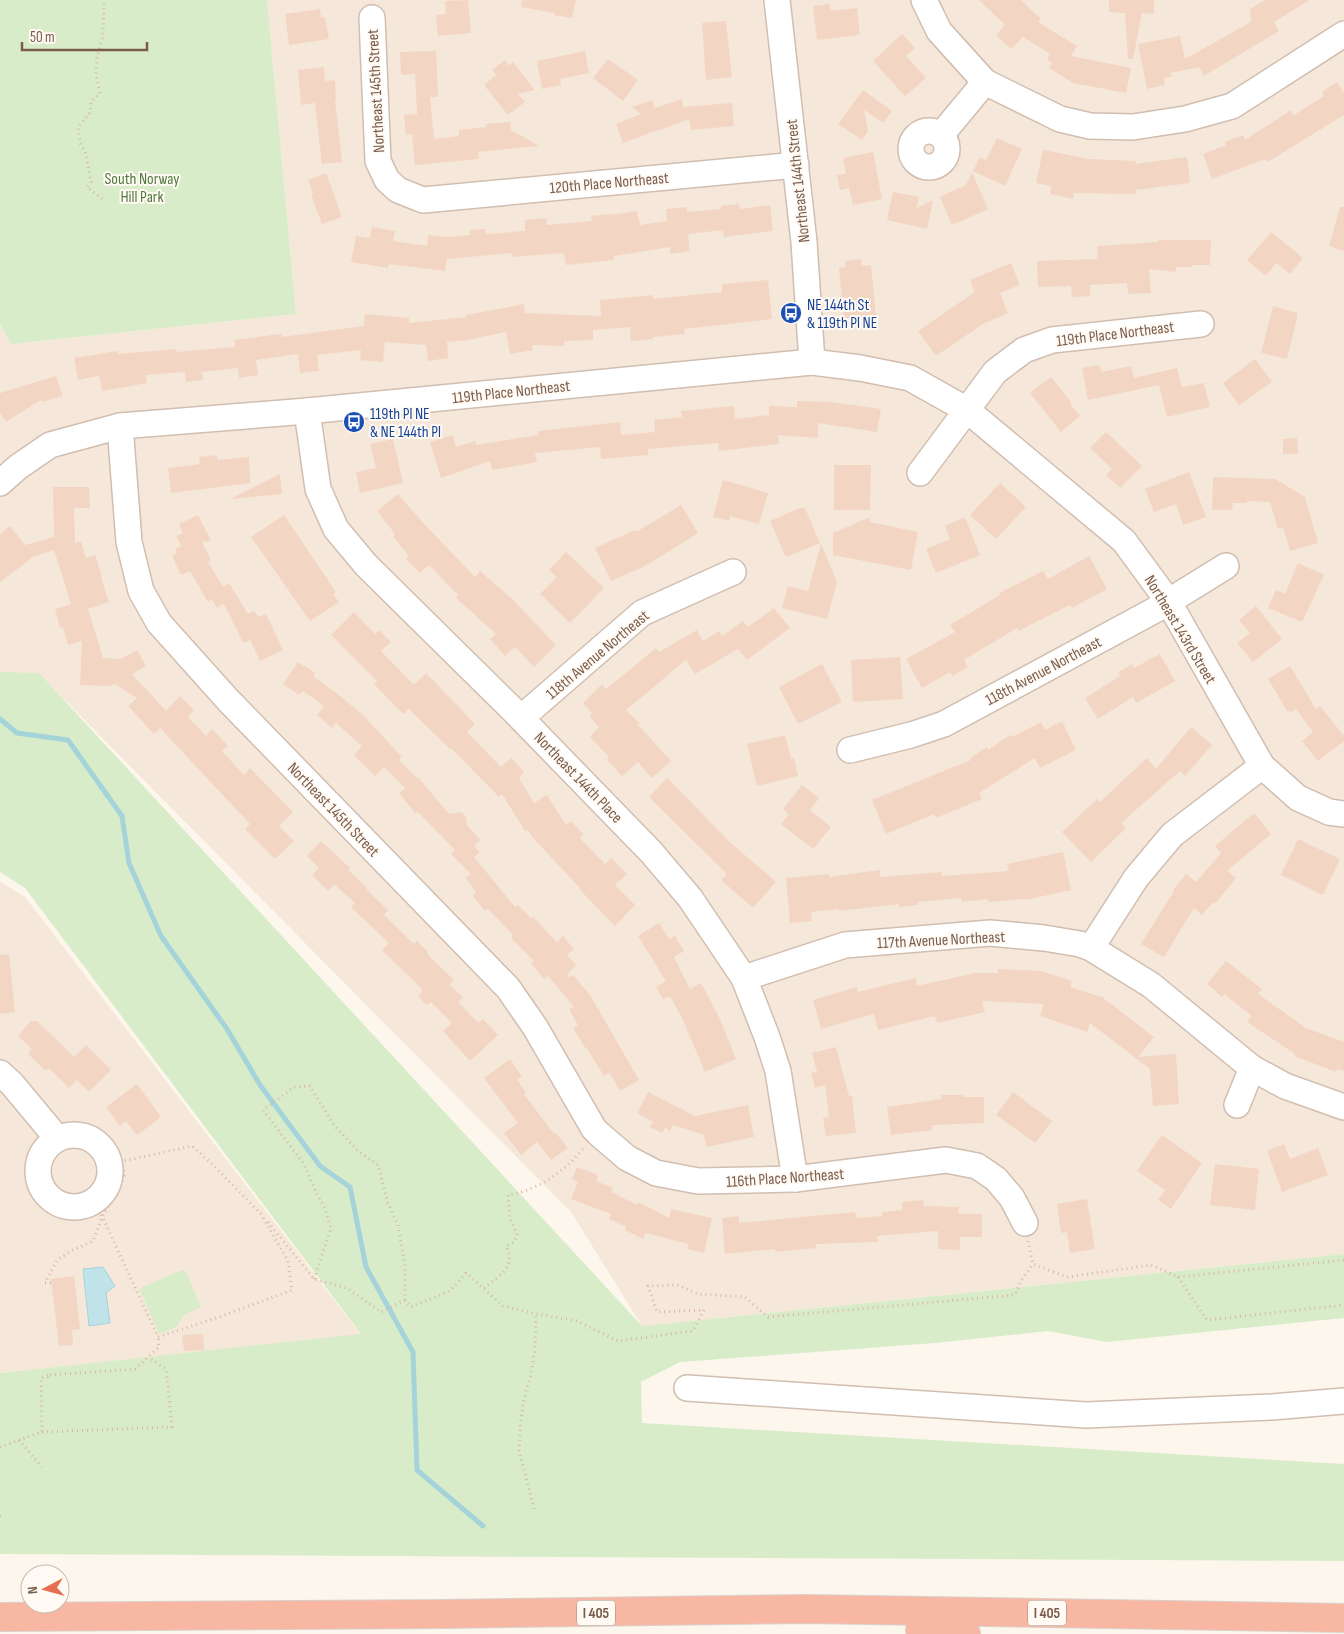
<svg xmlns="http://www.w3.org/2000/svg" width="1344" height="1634" viewBox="0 0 1344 1634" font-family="'Sofia Sans Condensed',sans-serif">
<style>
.residential{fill:#f5e8da}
.green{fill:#d8ecc9}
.water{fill:#bfe3e8;stroke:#a5d3da}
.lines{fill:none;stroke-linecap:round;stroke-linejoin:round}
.stream{stroke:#a5d3da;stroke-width:5}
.building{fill:#f3d5c3}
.minor-casing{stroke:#d1beb0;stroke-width:28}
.highway-casing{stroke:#dad1cd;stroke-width:30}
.path{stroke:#d9b8a5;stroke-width:3;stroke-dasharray:1 4;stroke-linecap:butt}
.minor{stroke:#fff;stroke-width:25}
.highway{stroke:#f7b7a3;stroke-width:28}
.labels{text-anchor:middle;stroke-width:4;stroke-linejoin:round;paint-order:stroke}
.shield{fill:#fffaf3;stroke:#a28b7f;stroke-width:1}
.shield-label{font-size:15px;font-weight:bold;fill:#7a5c4d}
.street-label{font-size:16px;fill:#7a5c4d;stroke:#fffaf3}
.park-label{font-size:16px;fill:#537a41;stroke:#fffaf3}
.transit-label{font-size:16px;fill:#164399;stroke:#fffaf3;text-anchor:start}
</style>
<rect width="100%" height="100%" fill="#fdf6ec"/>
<g class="residential">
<path d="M267,0H1344V1254L642,1326L571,1212L39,674L0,693V324L11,344L296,314Z"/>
<path d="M0,881L25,897L361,1335L0,1373Z"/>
</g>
<g class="green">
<path d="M0,0H267L296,314L11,344L0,324Z"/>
<path d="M0,672L39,673L642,1326L1344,1254V1318L1107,1342L1048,1331L935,1343L680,1362L641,1382L642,1423L1344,1464V1561L0,1554V1373L361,1334L25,888L0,872Z"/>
<path d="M182,1270L186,1272L201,1307L182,1316L183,1318L176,1327L159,1334L140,1290L141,1288Z"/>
</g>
<path class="water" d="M103,1267L115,1286L106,1293L110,1323L89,1326L83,1269Z"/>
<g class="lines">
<path class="stream" d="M0,719L17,733L68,740L122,816L129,863L161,936L227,1029L260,1085L320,1166L350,1187L366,1267L413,1352L417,1470L483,1526"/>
</g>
<g class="building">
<path d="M468,0L471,33L438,36L436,15L446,14L445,1Z"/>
<path d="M522,0H576L572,18L554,15V13L521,7Z"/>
<path d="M979,0H1021L1041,19L1038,22L1077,46L1071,56L1131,68L1126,93L1073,83L1049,68L1052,63L1047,59L1050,54L1023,37L1011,49L996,35L1005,25Z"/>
<path d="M1109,0H1154V14L1142,13L1133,59H1128L1125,13L1109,12Z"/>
<path d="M1265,0H1310L1274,22L1279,31L1204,76L1199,67L1171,73L1172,77L1164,78L1165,85L1147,89L1138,44L1180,36L1185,59L1251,22L1250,9Z"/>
<path d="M830,4V11L857,8L860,35L817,40L813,6Z"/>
<path d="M320,9L321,17H324L326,22L329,39L289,45L285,14Z"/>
<path d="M726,21L732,77L706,80L702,23Z"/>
<path d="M902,34L915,48L906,56L926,78L905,96L873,61Z"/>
<path d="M436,51L438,97H430L434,139L459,136V130L486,127V124L510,122L511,130L539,146L478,152L479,159L415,165L412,134L406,135L404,115L417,114L415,74L401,75L400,52Z"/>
<path d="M585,51L589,73L560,79L561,85L542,89L537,61Z"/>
<path d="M608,59L638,80L623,101L593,78Z"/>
<path d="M505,60L509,66L513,62L535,90L518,94L525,102L508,115L484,85L496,75L492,70Z"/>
<path d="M324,67L325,81L335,80L336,101H335L342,162L322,164L315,103L301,105L298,70Z"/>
<path d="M1337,82L1344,93V115L1268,162L1266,159L1212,179L1203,154L1226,145L1225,142L1243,135L1245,140L1291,110L1294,115L1324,96L1322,92Z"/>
<path d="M863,90L892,111L883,123L864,110L868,131L862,140L838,124Z"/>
<path d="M682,99L683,107L732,103L734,126L691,130L689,119L663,129V131L661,129L623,143L616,124L641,114L632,107L652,100L655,108Z"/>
<path d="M997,138L1022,149L1005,186L973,171L980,157L986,160Z"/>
<path d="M1043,150L1089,159L1136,161V164L1187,157L1190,183L1136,190V194L1074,193L1073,199L1050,194L1051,186L1036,183Z"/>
<path d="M873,152L882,199L853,205L849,188L840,190L837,175L846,174L843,158Z"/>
<path d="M326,173L342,217L322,224L311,195L313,194L308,180Z"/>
<path d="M972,173L988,209L952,225L940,197L966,185Z"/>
<path d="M893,192L919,197L917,208L933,200L927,229L887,220Z"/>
<path d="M739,204L740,209L770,205L773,231L724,237L723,230L688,234L690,251L670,254V247L614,256V260L566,265L564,253L512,257V253L447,259L445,271L389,264L388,268L351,262L356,236L370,238L372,227L395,231L393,241L427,246L428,235L448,237L470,235V230L485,229L486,234L525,231V220L546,218L547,225L592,221L591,216L609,214L610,215L637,211L640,225L667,221L666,209L686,207L687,212L721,209V206Z"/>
<path d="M1340,207H1344V251L1329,246Z"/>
<path d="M1271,232L1303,258L1290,274L1276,263L1266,276L1247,260Z"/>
<path d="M1158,240H1211L1210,265H1192V267H1176V272L1149,269L1151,293L1128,294L1127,283L1090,285V296L1072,297L1071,286L1038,287L1037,261L1098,259L1097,246L1158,242Z"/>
<path d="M861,259V266L871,265L876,316L844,319L839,268L846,267L845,261Z"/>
<path d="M1011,263L1020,285L1000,293L1008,313L983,324L936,356L918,331L975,292L970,280Z"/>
<path d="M768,280L772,319L684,329L685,334L653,337V339L631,341L630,327L593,330V340L564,341V346L532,345L533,350L510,354L506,332L468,340L447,342L448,358L428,361L426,345L385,342L383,362L360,360L361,350L317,355L319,371L300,373L298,354L256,360L258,375L239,378L238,368L202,372L203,380L186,382L185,372L146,375L147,383L102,391L99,376L78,380L74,358L117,351L118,354L176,349V352L235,347L234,340L281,334L282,337L364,326L365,314L409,318V323L466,317V315L524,304L525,313L601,316L600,300L653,295V299L722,292V284Z"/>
<path d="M1273,306L1297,313V318L1287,359L1261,353Z"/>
<path d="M1255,359L1272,382L1239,405L1223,383Z"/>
<path d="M1100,365L1101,372L1131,366L1134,378L1177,368L1182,387L1204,383L1210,407L1167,417L1159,385L1088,400L1082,368Z"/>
<path d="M56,376L63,396L42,402L41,400L6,422L0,413V393Z"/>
<path d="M1051,377L1072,403L1070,404L1080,416L1061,432L1030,393Z"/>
<path d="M797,401L831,402L881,409L877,432L818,423V438L778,435L779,444L719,451L718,443L648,449V455L601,459L600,447L535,453L537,462L492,470L490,461L441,478L430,442L453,435L456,447L475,441L476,445L538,435V431L620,422L621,435L655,432L654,420L682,417L681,411L734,406L735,419L769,415V406L797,407Z"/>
<path d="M1106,432L1142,466L1120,488L1106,475L1112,469L1090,448Z"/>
<path d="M1297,438L1298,454H1283V439Z"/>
<path d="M393,439L403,483L360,493L356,472L376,468L370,444Z"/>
<path d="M217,455L218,460L249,457L250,483L171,493L168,468L200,464L199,457Z"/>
<path d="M834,465H871L870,510H834Z"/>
<path d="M1189,472L1206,517L1183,525L1176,504L1154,512L1145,489Z"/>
<path d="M280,474L282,494L232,499V498Z"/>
<path d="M1213,477L1275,479L1305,497L1318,543L1290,551L1283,527L1278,529L1270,502L1247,501V503H1233L1232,510H1212Z"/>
<path d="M723,480L768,493L759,524L730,516L729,521L713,517Z"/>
<path d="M1000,483L1026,507L996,539L970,515Z"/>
<path d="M53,487H89L90,508H74L75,543L81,541L86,558L95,555L102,577H101L109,602L88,609L103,658L120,659L137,650L146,666L132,674L166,711L180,696L194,710L188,717L206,736L212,729L228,746L222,751L244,775L250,768L293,812L279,826L294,841L275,859L245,829L250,824L160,728L154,734L128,706L137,698L115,684L110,686L80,685L82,641L68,645L63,627L60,628L55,609L71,604L54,550L33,557L0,582V534L10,526L25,545L54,537Z"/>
<path d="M398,494L425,525L475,577L480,571L512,599L556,645L534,667L515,647L505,656L490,639L496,634L456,598L458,595L429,565L420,573L406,559L409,556L393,537L395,534L377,511Z"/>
<path d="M681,505L698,533L645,566L611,581L595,548L635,530L636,532Z"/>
<path d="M800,508H805L820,543L786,557L770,521Z"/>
<path d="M198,515L211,541L202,542L211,560L208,562L223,587L229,583L248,614L254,611L258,617L266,614L283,650L260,661L250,640L243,643L224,604L217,608L212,599L208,602L190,571L181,575L172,556L177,553L175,549L181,546L176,536L183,533L179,524Z"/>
<path d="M284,515L336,592L333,594L339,602L310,621L251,537Z"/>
<path d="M870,517V522L918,532L911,570L833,555V533Z"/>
<path d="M965,517L980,555L936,573L926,549L950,539L945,526Z"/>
<path d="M821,544L837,582L827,619L782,608L788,586L808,591Z"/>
<path d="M566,552L604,588L570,623L540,594L557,577L549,570Z"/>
<path d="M1089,556L1107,589L1072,608L1070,605L1018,631L1017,628L964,660L968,667L952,676L950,672L922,688L906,659L955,632L950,625L1000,595L999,593L1043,571L1048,579Z"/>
<path d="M1298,563L1324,575L1302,622L1268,608L1276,590L1285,594Z"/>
<path d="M1256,606L1282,639L1253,662L1237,643L1250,633L1239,620Z"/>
<path d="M774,608L790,628L747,660L738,649L695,674L686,660L626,710L640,724L638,725L671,761L652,778L638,762L622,776L607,760L609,757L590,737L599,727L589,716L592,713L583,703L602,684L606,689L656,648L659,652L697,630L703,641L719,631L722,636L743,621L748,627Z"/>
<path d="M354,612L375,634L379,630L391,642L381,651L414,685L426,673L475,724L467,732L501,767L511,758L524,772L519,778L534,803L547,795L566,825L571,821L583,834L580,838L605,864L611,858L627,874L615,885L635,905L615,926L580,890L581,889L532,837L528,830L525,831L502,794L499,797L451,748L450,749L409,709L403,714L374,684L377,681L331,635Z"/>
<path d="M1160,654L1175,681L1136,703L1133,697L1098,719L1085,698L1120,676L1118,672L1132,664L1134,668Z"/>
<path d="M900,657L903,699L853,702L851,660Z"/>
<path d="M298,662L315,673L313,676L339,695L364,716L402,757L399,760L417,778L418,777L449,814L461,812L466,817L467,825L480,840L474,846L480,852L474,857L515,907L518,905L531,918L533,917L557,942L563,936L574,949L567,955L576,965L567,974L570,977L573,975L590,995L639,1080L620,1091L610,1073L604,1076L586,1047L585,1048L573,1028L578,1025L569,1009L574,1007L548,976L544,979L531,963L534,961L511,938L513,935L488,909L485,911L473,896L476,892L466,878L471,874L451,854L455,850L417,811L416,814L399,793L405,788L384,767L375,776L354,755L362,746L336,723L332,728L317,715L324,706L303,691L299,695L283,684Z"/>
<path d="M822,664L842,702L798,724L779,687Z"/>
<path d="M1290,666L1316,709L1320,706L1344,736V741L1318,761L1302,741L1313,732L1296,709L1290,713L1289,710L1287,711L1268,679Z"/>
<path d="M1062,721L1076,750L1040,768L1035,758L979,793L982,799L936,818L934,814L886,834L872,800L971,760L970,758L987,747L988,750L1010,735L1012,737L1041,722L1045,730Z"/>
<path d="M1191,727L1212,745L1185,776L1180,771L1121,823L1126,828L1091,862L1062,832L1097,799L1100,802L1147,758L1156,769Z"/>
<path d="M785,735L791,759L794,758L798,776L757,786L747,744Z"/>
<path d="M667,778L731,843L776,882L753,908L721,880L727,874L649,797Z"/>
<path d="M802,785L819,798L810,810L831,827L813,849L781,824L789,814L783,809Z"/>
<path d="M1254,813L1271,834L1227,871L1236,878L1215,904L1213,902L1202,915L1194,908L1164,957L1141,944L1174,891L1173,890L1186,874L1196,882L1221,853L1215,846Z"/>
<path d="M1298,839L1340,859L1323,895L1281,875Z"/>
<path d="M321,841L350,868L348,870L367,888V890L388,910L384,915L414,944L417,941L428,952L427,954L454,980L449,985L463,997L458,1002L478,1023L483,1019L498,1035L470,1061L443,1031L452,1023L431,1002L427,1005L418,996L423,990L382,950L389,943L351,907L355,903L334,884L328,891L312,875L319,868L307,856Z"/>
<path d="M1063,852L1071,890L1025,900V899L989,902L988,899L962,902L961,898L918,902V905L899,907V904L839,911V909L811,912L812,921L790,923L786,878L829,874V877L880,870V877L942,872V876L1009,871L1007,864Z"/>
<path d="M659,923L669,939L675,936L684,951L674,957L690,989L701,983L719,1017L736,1059L705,1072L683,1020L670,996L663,999L656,987L666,981L638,936Z"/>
<path d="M9,954L15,1012L0,1014V955Z"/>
<path d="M1226,961L1262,989L1258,994L1306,1028L1344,1042V1071L1337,1069L1336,1072L1294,1056L1295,1054L1247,1022L1252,1016L1224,994L1222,997L1207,984Z"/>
<path d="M998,969L1041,971L1072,981L1070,987L1102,997L1154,1037L1138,1057L1176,1054L1179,1104L1153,1106L1150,1069L1090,1023L1087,1032L1040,1016L1044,1004L982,1001L985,1012L937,1023L935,1016L878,1030L874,1014L821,1029L813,1000L857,987L858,992L916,978L917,986L975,973H998Z"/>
<path d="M31,1021H37L74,1057L86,1045L111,1070L89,1092L77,1080L69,1088L49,1068L46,1071L28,1054L32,1049L18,1036Z"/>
<path d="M836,1047L849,1096H852L856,1133L826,1136L823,1118L829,1117L825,1085L815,1088L811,1073L817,1072L812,1053Z"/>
<path d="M510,1059L522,1076L517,1080L526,1092L524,1094L554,1134L556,1133L568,1148L551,1160L537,1142L521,1155L504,1133L518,1123L484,1078Z"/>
<path d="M137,1084L161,1117L137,1135L126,1121L120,1126L106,1107Z"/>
<path d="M648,1092L695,1116L748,1105L754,1137L706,1147L704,1135L673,1125L670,1131L665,1128L662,1133L650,1127L653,1122L637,1113Z"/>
<path d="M1013,1092L1052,1121L1035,1143L996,1115Z"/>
<path d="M941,1095H963V1097H984V1123L932,1125L933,1130L891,1135L887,1107L941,1099Z"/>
<path d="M1162,1135L1202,1163L1171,1209L1158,1200L1165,1190L1137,1171Z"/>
<path d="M1284,1144L1290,1159L1318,1148L1328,1175L1282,1192L1267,1151Z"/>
<path d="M1215,1164L1259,1169L1255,1210L1210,1205Z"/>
<path d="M577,1167L598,1175L596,1181L613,1188L611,1192L637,1205L638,1202L669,1218L671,1209L712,1218L704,1253L687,1249L688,1244L646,1233L643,1239L625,1230L626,1227L609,1219L611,1214L571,1199L578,1182L572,1179Z"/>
<path d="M1087,1199L1095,1249L1070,1253L1067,1232L1061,1233L1057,1204Z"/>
<path d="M923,1200L924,1206L959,1207L958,1214H982V1237H960V1250L938,1249V1231L877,1236L878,1242L816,1244V1248L775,1252V1249L725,1254L722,1218L739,1216V1223L855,1212L856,1218L882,1216V1212L902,1210V1202Z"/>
<path d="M74,1276L80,1329L72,1330L73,1345L59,1346L51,1279Z"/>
<path d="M203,1334L204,1350L184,1351L182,1335Z"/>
</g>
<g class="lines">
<g class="minor-casing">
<g id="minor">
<path d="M777,0L804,242L812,362"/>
<path d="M924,0L939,31L985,82L941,135"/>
<path d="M372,18L378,161L387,180L398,190L423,200L796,165"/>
<path d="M985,82L1060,119L1090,126L1133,127L1185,119L1232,106L1344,34"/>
<circle cx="929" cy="149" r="18"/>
<path d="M307,411L318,489L336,529L366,565L513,710L651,852L690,898L744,978L767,1037L778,1071L795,1179"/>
<path d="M120,426L129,542L141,591L159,623L228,700L508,988L535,1027L594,1129L598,1133L627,1158L656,1173L698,1181L795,1179L946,1160L977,1166L996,1179L1012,1198L1025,1223"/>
<path d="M920,473L995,372L1024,350L1052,340L1201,324"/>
<path d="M0,483L18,467L50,445L120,426L307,411L812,362L860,368L910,378L967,410L1124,541L1168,601L1262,766"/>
<path d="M521,718L642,613L733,572"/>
<path d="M850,750L911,735L944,724L1155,610L1226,566"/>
<path d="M1091,948L1136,878L1172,835L1262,766L1298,798L1329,812L1344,814"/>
<path d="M744,978L845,945L990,933L1044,938L1080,944L1091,948L1151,985L1252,1068L1285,1086L1344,1107"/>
<path d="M0,1073L12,1084L57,1138"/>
<path d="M1237,1105L1252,1068"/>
<circle cx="74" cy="1171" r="36"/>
<path d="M687,1388L1086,1415L1272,1407L1344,1401"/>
</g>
</g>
<g class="highway-casing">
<g id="highway">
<path d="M0,1617L443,1614L807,1609L1344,1618"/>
<path d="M920,1630H956L966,1634"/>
</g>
</g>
<g class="path">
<path d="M102,199L87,187L91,182L85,151L80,143L78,127L90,113L91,102L100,93L96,75L97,57L103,36L104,0"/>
<path d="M28,1161L38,1166"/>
<path d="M110,1164L192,1146L215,1167L262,1215"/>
<path d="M95,1201L158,1337L222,1316L292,1290L288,1261L261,1214"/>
<path d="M268,1222L314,1279L347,1288L381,1312L405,1300"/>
<path d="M1028,1241L1033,1264L1067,1277L1151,1265L1178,1277L1344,1260"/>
<path d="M1178,1277L1207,1320L1344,1305"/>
<path d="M314,1279L331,1228L325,1209L314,1188L304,1164L263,1110L294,1087L310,1086L334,1125L358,1151L378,1165L388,1203L398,1225L405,1265V1300L411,1307L450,1291L466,1273L503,1306L536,1314L577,1321L618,1341L693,1331L704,1310L657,1312L648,1286L677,1285L698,1294L745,1297L768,1317L1015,1295L1021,1281L1033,1264"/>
<path d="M51,1283H45L57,1260L71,1251L93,1241L102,1217L125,1175L121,1162L113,1146"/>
<path d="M484,1288C499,1276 517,1267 506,1246L514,1242L517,1234L510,1219L508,1195C539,1190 566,1171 585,1146"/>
<path d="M48,1378V1375L135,1369L159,1347L158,1337"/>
<path d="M42,1432L172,1427L166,1369L148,1357"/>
<path d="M19,1440L42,1467"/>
<path d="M0,1447L42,1432L41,1378L48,1375"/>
<path d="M534,1509L519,1450L521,1417L526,1391L531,1374L535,1349L536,1314"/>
<path d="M0,1516L2,1517"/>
</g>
<use href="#minor" class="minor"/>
<use href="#highway" class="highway"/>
</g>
<defs>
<g id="bus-disc" transform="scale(1.125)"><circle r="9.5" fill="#1a4fb4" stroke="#fffaf3"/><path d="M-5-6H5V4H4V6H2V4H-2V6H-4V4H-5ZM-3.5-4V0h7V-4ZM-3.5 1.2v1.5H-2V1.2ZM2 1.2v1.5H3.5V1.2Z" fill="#fff"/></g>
</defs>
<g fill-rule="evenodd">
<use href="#bus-disc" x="791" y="313"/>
<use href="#bus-disc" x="354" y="422"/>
</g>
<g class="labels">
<g class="shield">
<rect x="577" y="1600.5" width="38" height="25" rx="4"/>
<rect x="1028" y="1600.5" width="38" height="25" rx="4"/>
</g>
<g class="shield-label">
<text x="596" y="1618">I 405</text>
<text x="1047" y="1618">I 405</text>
</g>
<g class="street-label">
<text transform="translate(375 91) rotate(-93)" y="6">Northeast 145th Street</text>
<text transform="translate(797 181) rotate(-96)" y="6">Northeast 144th Street</text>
<text transform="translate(609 182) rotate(-5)" y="6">120th Place Northeast</text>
<text transform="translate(1115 333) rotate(-7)" y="6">119th Place Northeast</text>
<text transform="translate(511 391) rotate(-6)" y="6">119th Place Northeast</text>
<text transform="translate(1181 629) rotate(59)" y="6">Northeast 143rd Street</text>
<text transform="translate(597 654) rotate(-40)" y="6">118th Avenue Northeast</text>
<text transform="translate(1043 670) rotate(-28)" y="6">118th Avenue Northeast</text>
<text transform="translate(579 777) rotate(46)" y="6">Northeast 144th Place</text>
<text transform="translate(334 809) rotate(46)" y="6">Northeast 145th Street</text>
<text transform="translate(941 939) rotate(-3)" y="6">117th Avenue Northeast</text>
<text transform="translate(785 1177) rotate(-4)" y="6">116th Place Northeast</text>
</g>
<g class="park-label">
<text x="142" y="184">South Norway<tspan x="142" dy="18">Hill Park</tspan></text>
</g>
<g class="transit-label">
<text x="807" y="310">NE 144th St<tspan x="807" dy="18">&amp; 119th Pl NE</tspan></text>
<text x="370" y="419">119th Pl NE<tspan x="370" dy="18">&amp; NE 144th Pl</tspan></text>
</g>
</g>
<g transform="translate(45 1589) rotate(264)"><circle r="24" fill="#fffaf3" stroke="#cabbb1"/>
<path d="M0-4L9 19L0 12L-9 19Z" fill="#e76f51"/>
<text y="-8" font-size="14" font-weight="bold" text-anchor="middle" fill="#7a5c4d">N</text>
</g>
<path d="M22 42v8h125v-8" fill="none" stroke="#7a5c4d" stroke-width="2.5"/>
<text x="30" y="42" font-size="15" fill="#7a5c4d" stroke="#fffaf3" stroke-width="4" paint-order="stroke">50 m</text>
</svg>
